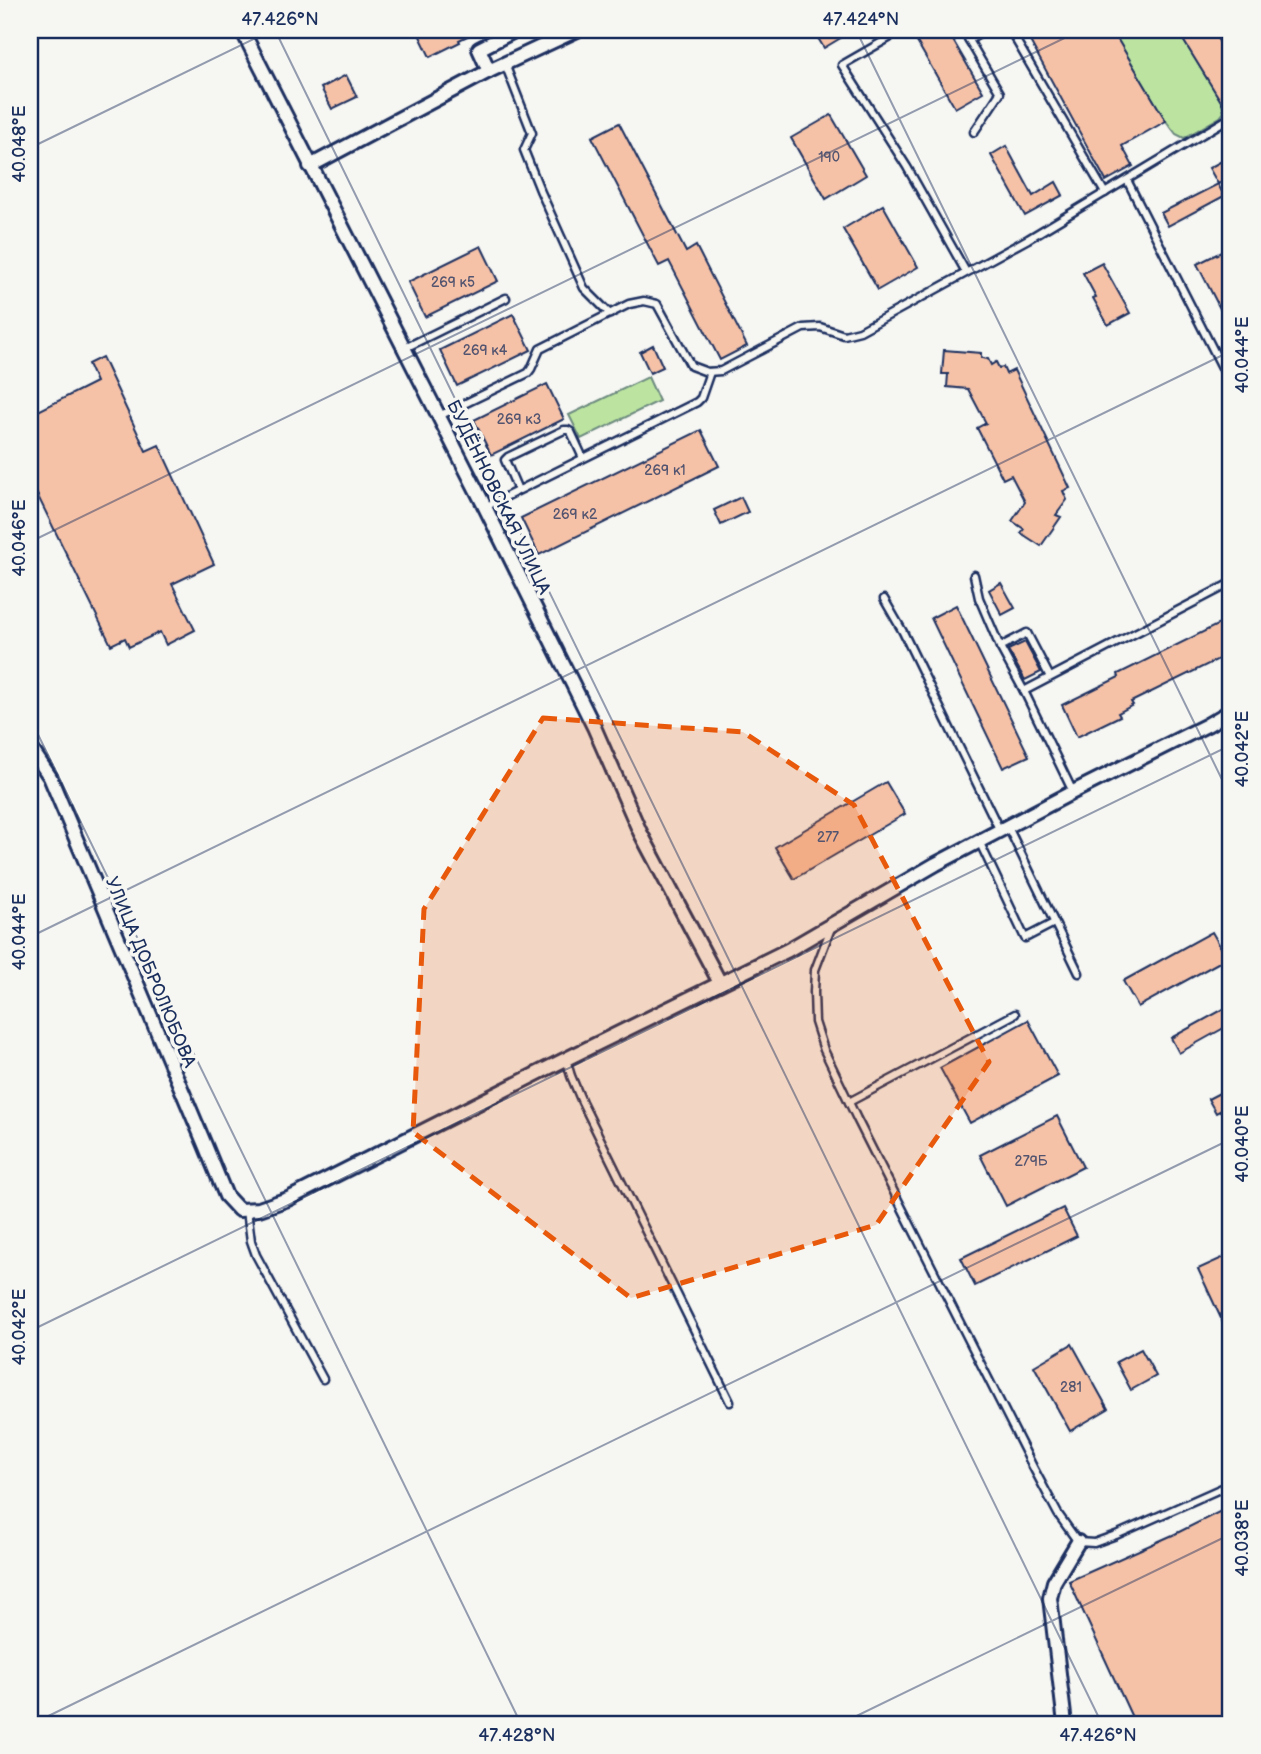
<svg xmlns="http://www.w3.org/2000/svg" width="1261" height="1754" viewBox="0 0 1261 1754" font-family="'Balsamiq Sans',sans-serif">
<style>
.green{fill:#bce4a0;stroke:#6c8a7f;stroke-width:2}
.building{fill:#f6c2a7;stroke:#1b2f5e;stroke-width:2}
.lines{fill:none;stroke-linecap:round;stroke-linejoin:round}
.lane-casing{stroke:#1b2f5e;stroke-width:11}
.street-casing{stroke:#1b2f5e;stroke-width:18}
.lane{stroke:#f6f6f2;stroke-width:6}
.street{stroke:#f6f6f2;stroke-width:12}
.marked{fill:#e8590c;fill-opacity:0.2;stroke:#e8590c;stroke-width:5;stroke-dasharray:14 9;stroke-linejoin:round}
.ticks{fill:none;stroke:#1b2f5e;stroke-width:2;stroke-opacity:0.45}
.labels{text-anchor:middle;stroke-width:7;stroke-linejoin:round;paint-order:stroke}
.number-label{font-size:14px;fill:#525470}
.street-label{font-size:18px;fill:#1b2f5e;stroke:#f6f6f2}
.neatline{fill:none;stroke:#1b2f5e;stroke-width:2.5}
.ticks-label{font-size:18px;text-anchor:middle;fill:#1b2f5e}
</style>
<rect width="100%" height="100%" fill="#f6f6f2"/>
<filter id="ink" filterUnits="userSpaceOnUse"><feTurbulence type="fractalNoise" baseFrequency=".0143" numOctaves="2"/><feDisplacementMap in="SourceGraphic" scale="14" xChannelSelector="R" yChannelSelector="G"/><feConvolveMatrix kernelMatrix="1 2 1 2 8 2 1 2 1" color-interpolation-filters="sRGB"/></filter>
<g filter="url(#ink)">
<g class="green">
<path d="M1112,30H1177L1222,103L1224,112L1220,117L1184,138L1176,134L1166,121Z"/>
<path d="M648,377L659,401L581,439L569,415Z"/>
</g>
<g class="building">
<path d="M417,30H480L459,40L460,42L430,57Z"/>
<path d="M813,30H854L824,48Z"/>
<path d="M910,30H947L983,92L955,108Z"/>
<path d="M1024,30H1112L1166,121L1122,146L1133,166L1106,181Z"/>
<path d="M1177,30H1212L1231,61V98L1222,103Z"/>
<path d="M346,75L357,97L332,109L321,88Z"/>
<path d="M831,115L866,175L826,199L791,138Z"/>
<path d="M619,123L686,252L696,246L747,346L720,360L669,261L659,266L592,137Z"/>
<path d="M1006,146L1033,196L1056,182L1063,195L1025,216L991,155Z"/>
<path d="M1231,156V177L1218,184L1209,168Z"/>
<path d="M1218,184L1224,196L1168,226L1161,213Z"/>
<path d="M883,205L918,267L878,290L843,229Z"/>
<path d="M481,246L498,281L425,317L408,282Z"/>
<path d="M1231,247V330L1197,264Z"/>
<path d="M1102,263L1130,313L1108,325L1093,298L1096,297L1083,273Z"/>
<path d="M513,314L531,350L457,386L440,350Z"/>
<path d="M653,345L663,367L650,373L640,352Z"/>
<path d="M944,350L981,353V358L988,359L991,365L996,362L999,368L1003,367L1006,374L1014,370L1070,488L1063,491L1067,500L1056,515L1061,517L1041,546L1021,533L1024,529L1012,521L1025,502L1011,475L1003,479L977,428L986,423L968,389L947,387L948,374H942Z"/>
<path d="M102,357L146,451L159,445L214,564L172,584L195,630L166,645L160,632L129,647L125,638L111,645L30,480V415L96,382L88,364Z"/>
<path d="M547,384L564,419L491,455L474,420Z"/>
<path d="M701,430L719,466L539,555L521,518Z"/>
<path d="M741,497L748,512L721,525L714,510Z"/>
<path d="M1001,583L1015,608L1002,615L989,590Z"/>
<path d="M956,605L1029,756L1003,768L931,618Z"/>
<path d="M1231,618V653L1131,702L1133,705L1118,713L1120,716L1077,737L1062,705L1119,677L1118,674Z"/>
<path d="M1025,642L1041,672L1025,680L1008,650Z"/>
<path d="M886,782L905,814L794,879L775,847Z"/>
<path d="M1212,932L1227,958L1138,1007L1123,981Z"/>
<path d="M1231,1005V1024L1179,1053L1171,1038Z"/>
<path d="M1028,1020L1058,1076L970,1123L940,1068Z"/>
<path d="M1231,1087V1105L1216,1113L1208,1099Z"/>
<path d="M1057,1116L1083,1167L1006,1206L980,1155Z"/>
<path d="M1063,1208L1077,1236L975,1286L961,1258Z"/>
<path d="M1231,1254V1340L1198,1269Z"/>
<path d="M1072,1344L1108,1409L1070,1431L1034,1366Z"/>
<path d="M1141,1349L1156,1376L1131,1390L1116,1362Z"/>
<path d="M1231,1506V1724H1135L1069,1581L1175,1534Z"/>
</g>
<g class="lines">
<g class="lane-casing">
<g id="lane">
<path d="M884,30L889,38L842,65L907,167L966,272"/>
<path d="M963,30L1000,93L974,132"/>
<path d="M1010,30L1105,193"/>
<path d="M969,40L986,30"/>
<path d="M505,64L532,133L524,150L540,190L584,288L610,314"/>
<path d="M1127,180L1231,385"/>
<path d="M405,348L506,298"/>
<path d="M439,416L528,373L531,369L540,349L629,304L644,301L657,304L691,366L707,372L721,371L803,328L820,327L844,335L860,331L1028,239L1231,117"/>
<path d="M518,490L505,460L508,457L564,430H568L571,432L583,458"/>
<path d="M485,507L697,402L701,398L710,372"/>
<path d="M974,575L979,598L1000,647"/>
<path d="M884,599L903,632L1000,831"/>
<path d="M1024,691L1000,647L1027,633L1050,677"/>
<path d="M1073,792L1024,691L1231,583"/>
<path d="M1008,827L1079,973"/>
<path d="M979,841L1025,938L1054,923"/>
<path d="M831,928L815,970L814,992L815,1022L824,1050L857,1119L1034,1469L1058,1514L1078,1542L1094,1543L1116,1535L1231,1484"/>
<path d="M566,1059L571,1076L582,1102L730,1402"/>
<path d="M849,1102L1015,1014"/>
<path d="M247,1210L251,1241L256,1255L323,1379"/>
</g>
</g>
<g class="street-casing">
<g id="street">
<path d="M242,30L485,507L594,727L640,832L720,983"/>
<path d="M489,71L479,49L516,30"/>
<path d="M310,166L489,71L577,30"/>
<path d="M30,747L50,777L205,1145L226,1196L239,1210L259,1209L288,1199L566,1059L788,950L936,864L1073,792L1207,725L1231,711"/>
<path d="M1065,1724L1050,1598L1054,1582L1078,1542"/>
</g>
</g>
<use href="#lane" class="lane"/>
<use href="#street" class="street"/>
</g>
</g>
<path class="marked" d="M543,718L743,732L854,805L989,1062L876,1225L631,1298L413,1132L424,909Z"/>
<path class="ticks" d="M275,30L1102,1724M856,30L1231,798M30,148L272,30M30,542L1081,30M30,718L521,1724M30,937L1231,351M30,1331L1231,745M32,1724L1231,1139M840,1724L1231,1534"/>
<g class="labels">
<g class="number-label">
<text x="829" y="162">190</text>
<text x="453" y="287">269 к5</text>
<text x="485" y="355">269 к4</text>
<text x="519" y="424">269 к3</text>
<text x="665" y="475">269 к1</text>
<text x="575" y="519">269 к2</text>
<text x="828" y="842">277</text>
<text x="1031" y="1166">279Б</text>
<text x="1071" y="1392">281</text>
</g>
<g class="street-label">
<text transform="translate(499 497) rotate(64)" y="6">БУДЁННОВСКАЯ УЛИЦА</text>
<text transform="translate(151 972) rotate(67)" y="6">УЛИЦА ДОБРОЛЮБОВА</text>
</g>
</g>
<rect width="1261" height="1754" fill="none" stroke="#f6f6f2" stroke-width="77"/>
<rect x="38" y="38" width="1184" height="1678" class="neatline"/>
<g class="ticks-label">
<text x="280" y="25">47.426°N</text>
<text x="861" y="25">47.424°N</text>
<text transform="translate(19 144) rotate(-90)" y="6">40.048°E</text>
<text transform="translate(1242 355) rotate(-90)" y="6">40.044°E</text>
<text transform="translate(19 538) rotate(-90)" y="6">40.046°E</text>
<text transform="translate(1242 749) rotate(-90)" y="6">40.042°E</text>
<text transform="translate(19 932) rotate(-90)" y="6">40.044°E</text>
<text transform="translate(1242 1144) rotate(-90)" y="6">40.040°E</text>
<text transform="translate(19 1327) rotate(-90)" y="6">40.042°E</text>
<text transform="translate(1242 1538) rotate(-90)" y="6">40.038°E</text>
<text x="517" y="1741">47.428°N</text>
<text x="1098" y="1741">47.426°N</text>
</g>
</svg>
